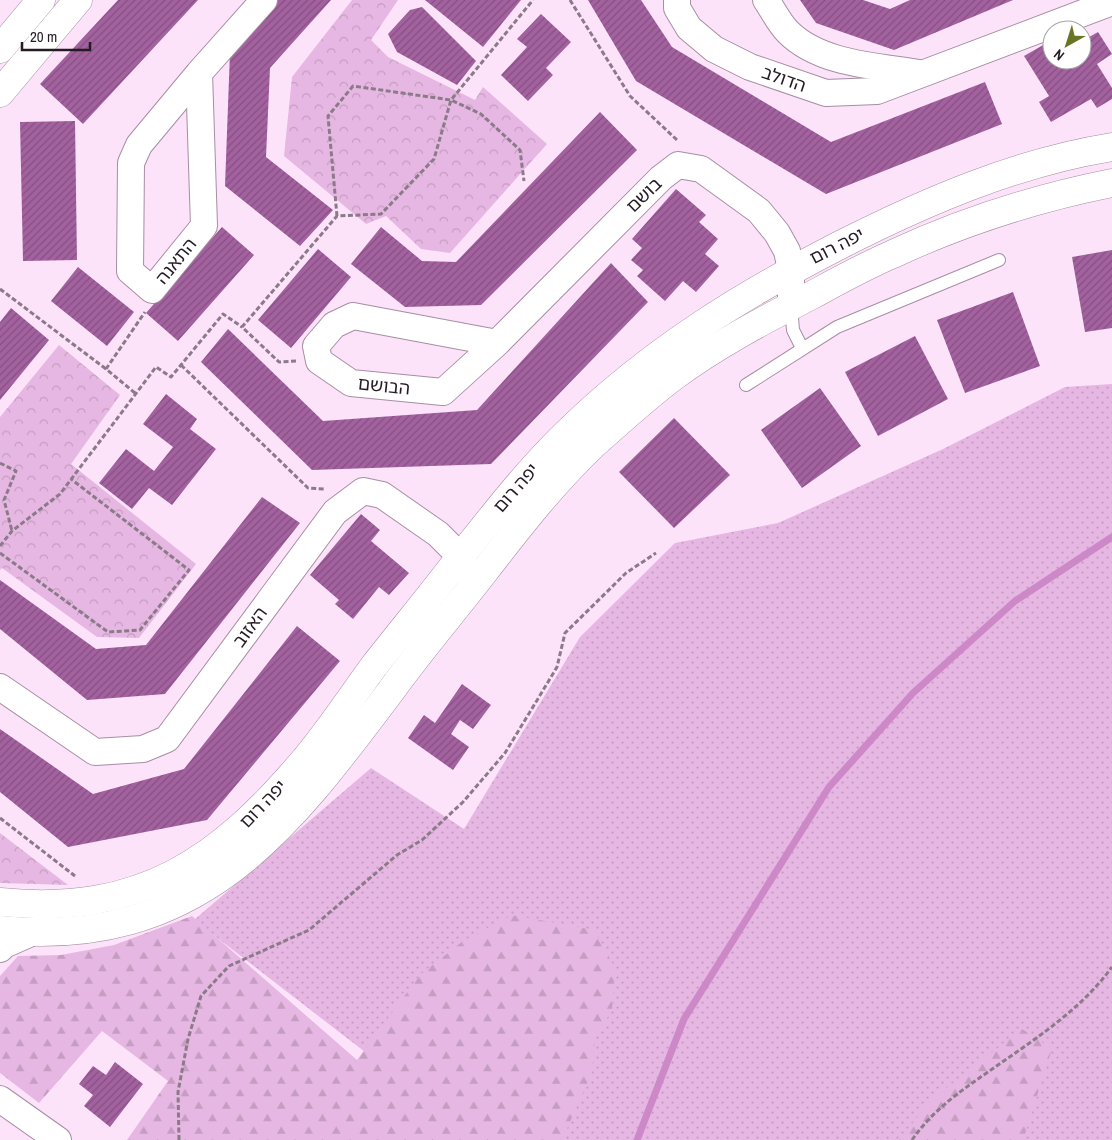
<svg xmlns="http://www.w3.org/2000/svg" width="1112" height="1140" viewBox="0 0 1112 1140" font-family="'Archivo Narrow','Noto Sans Hebrew',sans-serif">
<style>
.grass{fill:url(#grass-dots)}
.forest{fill:url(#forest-firs)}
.park{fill:url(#park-crowns)}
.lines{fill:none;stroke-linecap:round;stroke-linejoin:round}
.stream{stroke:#cc88c7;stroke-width:7}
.building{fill:url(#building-hatch)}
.service-casing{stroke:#a68ea3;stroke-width:14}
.minor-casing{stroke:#a68ea3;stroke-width:28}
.tertiary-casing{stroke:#a68ea3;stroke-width:29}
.path{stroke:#8b7a89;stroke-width:3;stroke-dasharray:5 2.5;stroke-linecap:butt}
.service{stroke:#fff;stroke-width:12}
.minor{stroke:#fff;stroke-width:26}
.tertiary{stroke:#fff;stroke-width:28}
.labels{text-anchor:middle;stroke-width:4.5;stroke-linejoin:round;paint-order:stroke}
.street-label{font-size:18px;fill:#241b23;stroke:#fff}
</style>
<defs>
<pattern id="grass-dots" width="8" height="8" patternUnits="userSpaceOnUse" patternTransform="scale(1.25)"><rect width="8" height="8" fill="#e6b7e2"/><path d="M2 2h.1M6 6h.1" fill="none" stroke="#c59dc2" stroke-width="1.8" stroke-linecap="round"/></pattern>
<pattern id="forest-firs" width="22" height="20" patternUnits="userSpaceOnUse" patternTransform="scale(1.25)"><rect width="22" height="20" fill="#e6b7e2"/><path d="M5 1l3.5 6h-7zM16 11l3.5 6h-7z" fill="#c59dc2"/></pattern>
<pattern id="park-crowns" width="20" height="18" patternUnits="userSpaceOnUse" patternTransform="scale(1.25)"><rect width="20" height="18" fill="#e6b7e2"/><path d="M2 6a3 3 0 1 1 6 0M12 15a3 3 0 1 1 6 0" fill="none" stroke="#c59dc2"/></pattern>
<pattern id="building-hatch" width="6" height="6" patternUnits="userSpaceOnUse" patternTransform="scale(1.25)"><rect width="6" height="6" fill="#a3629f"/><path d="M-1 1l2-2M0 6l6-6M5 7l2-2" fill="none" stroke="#855081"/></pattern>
</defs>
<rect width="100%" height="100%" fill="#fde3fa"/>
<path class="grass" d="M1112,384V1140H479L194,920L371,768L464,829L580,637L675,543L778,523L943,449L1065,387Z"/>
<g class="forest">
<path d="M512,915L594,930L615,968L612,1010L595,1038L592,1072L562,1140H127L168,1081L102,1031L39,1103L0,1073V976L18,956L61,955L114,945L192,916L357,1060L420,975L463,941Z"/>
<path d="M1022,1029L1052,1049L1023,1140H898L935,1097Z"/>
</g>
<g class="park">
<path d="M352,0H398L371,40L388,57L475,100L483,87L547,144L450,253L421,249L386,216L366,224L284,156L292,77Z"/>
<path d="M59,345L120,395L71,464L196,564L139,638L97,637L2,568L0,570V417Z"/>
<path d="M0,833L68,885L0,883Z"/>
</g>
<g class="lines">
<path class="stream" d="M637,1140L684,1019L829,787L913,693L1015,601L1112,537"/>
</g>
<g class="building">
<path d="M118,0H198L83,124L40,84Z"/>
<path d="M278,0H331L270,68L266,157L333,210L300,246L225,186L230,52Z"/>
<path d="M425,0H521L483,47Z"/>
<path d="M588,0H641L672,47L831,142L985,82L1002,124L826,194L636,81Z"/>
<path d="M800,0H863L890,9L910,0H1013L894,50L816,23Z"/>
<path d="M422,7L476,61L457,85L397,52L388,34L410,10Z"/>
<path d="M541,14L571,42L546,68L553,75L528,101L501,75L527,47L517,39Z"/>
<path d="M1098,32L1112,54L1097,64L1112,88V99L1097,108L1091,99L1051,122L1039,102L1049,96L1024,56L1052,40V60H1082V41Z"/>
<path d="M600,112L637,150L481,305L405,307L351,264L381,227L422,261L456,262Z"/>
<path d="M75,121L77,260L23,261L20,122Z"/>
<path d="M676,189L706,215L699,222L718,239L705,254L719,266L696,292L683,281L665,301L637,276L643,270L631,260L642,248L632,239Z"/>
<path d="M222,227L254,255L178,341L146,313Z"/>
<path d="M318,249L351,277L291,348L258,320Z"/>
<path d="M1112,250V328L1085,332L1072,257Z"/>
<path d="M611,263L648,302L491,464L312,470L201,362L228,329L323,421L477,410Z"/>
<path d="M78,267L134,312L107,346L51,301Z"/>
<path d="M1013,292L1040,366L965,393L937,320Z"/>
<path d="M11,308L49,340L0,400V322Z"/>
<path d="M915,336L948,399L878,436L845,372Z"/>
<path d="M820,388L861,446L802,488L761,430Z"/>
<path d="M166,394L197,419L190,429L216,449L172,505L149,488L132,509L99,483L126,449L154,471L173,447L143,424Z"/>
<path d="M674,418L730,475L674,528L619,472Z"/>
<path d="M262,497L300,523L165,694L87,700L0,629V580L96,649L146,645Z"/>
<path d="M361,514L380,530L371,541L409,573L389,595L379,587L353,619L335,604L339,600L310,575Z"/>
<path d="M297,626L340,661L207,820L68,847L0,792V729L93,794L184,769Z"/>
<path d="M462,684L491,705L473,729L460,720L451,734L469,747L453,770L408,738L424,715L435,723Z"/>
<path d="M115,1062L143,1084L110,1127L84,1106L93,1095L79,1084L93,1066L106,1075Z"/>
</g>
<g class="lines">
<g class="service-casing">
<g id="service">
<path d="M791,306L793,330L802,348"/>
<path d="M746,385L837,327L999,260"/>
</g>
</g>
<g class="minor-casing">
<g id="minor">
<path d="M677,0V8L689,28L714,49L750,67L826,93L877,91L1112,2"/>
<path d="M766,0C773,10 779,23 788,32C820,64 876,66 919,73"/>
<path d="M199,73L204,226L152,290L130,271L131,163L139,145L199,73L264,0"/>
<path d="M497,343L353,316L334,325L316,346L319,361L351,383L443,392L497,343L661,178L678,165L701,169L759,211L777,233L787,251L791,270V306"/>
<path d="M0,687L95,752L143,749L167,739L335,512L363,491L382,495L438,534L461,557L469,575"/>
<path d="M0,949L4,945L31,933"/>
<path d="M0,1099L58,1140"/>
</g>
</g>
<g class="tertiary-casing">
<g id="tertiary">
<path d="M0,49L41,0"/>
<path d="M0,93L78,0"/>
<path d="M0,902C141,916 220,861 307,757C331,728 352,696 374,666C403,629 433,593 461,556C496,512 530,468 571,429C653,350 742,295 842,244C927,201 1018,162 1112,147"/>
<path d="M0,930C199,949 286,831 393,688C422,648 454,611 484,572C518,528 552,484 593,445C619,422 645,398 673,377C716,345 764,320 812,295C838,281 865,266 893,254C962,222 1037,198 1112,183"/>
</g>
</g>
<g class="path">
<path d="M570,0L630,96L677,140"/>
<path d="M337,216L328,116L353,86L451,100L481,114L520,150L524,181"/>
<path d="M0,289L106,369"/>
<path d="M296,361L279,362L242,327L337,216L381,214L434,159L451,100L533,0"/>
<path d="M181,365L308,488L325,489"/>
<path d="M135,393L106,369L145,312"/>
<path d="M0,463L16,471L4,500L12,531"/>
<path d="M0,546L12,531L60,494L156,367L171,377L223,314L242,327"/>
<path d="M0,553L108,632L140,630L189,570L71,479"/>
<path d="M0,818L75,876"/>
<path d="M179,1140L178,1092L188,1039L201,996L229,966L309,930L397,855L422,840L463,802L505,753L539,697L557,667L565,633L626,573L656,553"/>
<path d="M912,1140C932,1111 959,1092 988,1072C1032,1041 1080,1011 1112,967"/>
</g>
<use href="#service" class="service"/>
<use href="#minor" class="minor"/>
<use href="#tertiary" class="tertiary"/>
</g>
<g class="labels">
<g class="street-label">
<text transform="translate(784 79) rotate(19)" y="6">הדולב</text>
<text transform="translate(644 195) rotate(-44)" y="6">בושם</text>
<text transform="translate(837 246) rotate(-27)" y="6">יפה רום</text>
<text transform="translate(176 261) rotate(-51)" y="6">התאנה</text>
<text transform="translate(384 386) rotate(6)" y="6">הבושם</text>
<text transform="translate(516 488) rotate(-49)" y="6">יפה רום</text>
<text transform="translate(250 627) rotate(-54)" y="6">האזוב</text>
<text transform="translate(263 804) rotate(-46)" y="6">יפה רום</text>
</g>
</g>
<g transform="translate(1067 45) rotate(219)"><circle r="24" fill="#ffffff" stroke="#a7a4a7"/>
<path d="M0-4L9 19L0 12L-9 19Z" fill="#667623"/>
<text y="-8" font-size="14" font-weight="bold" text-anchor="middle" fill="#241b23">N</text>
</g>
<path d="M22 42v8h68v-8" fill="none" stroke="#241b23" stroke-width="2.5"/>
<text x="30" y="42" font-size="15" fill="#241b23" stroke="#ffffff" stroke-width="4" paint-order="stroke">20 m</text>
</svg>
